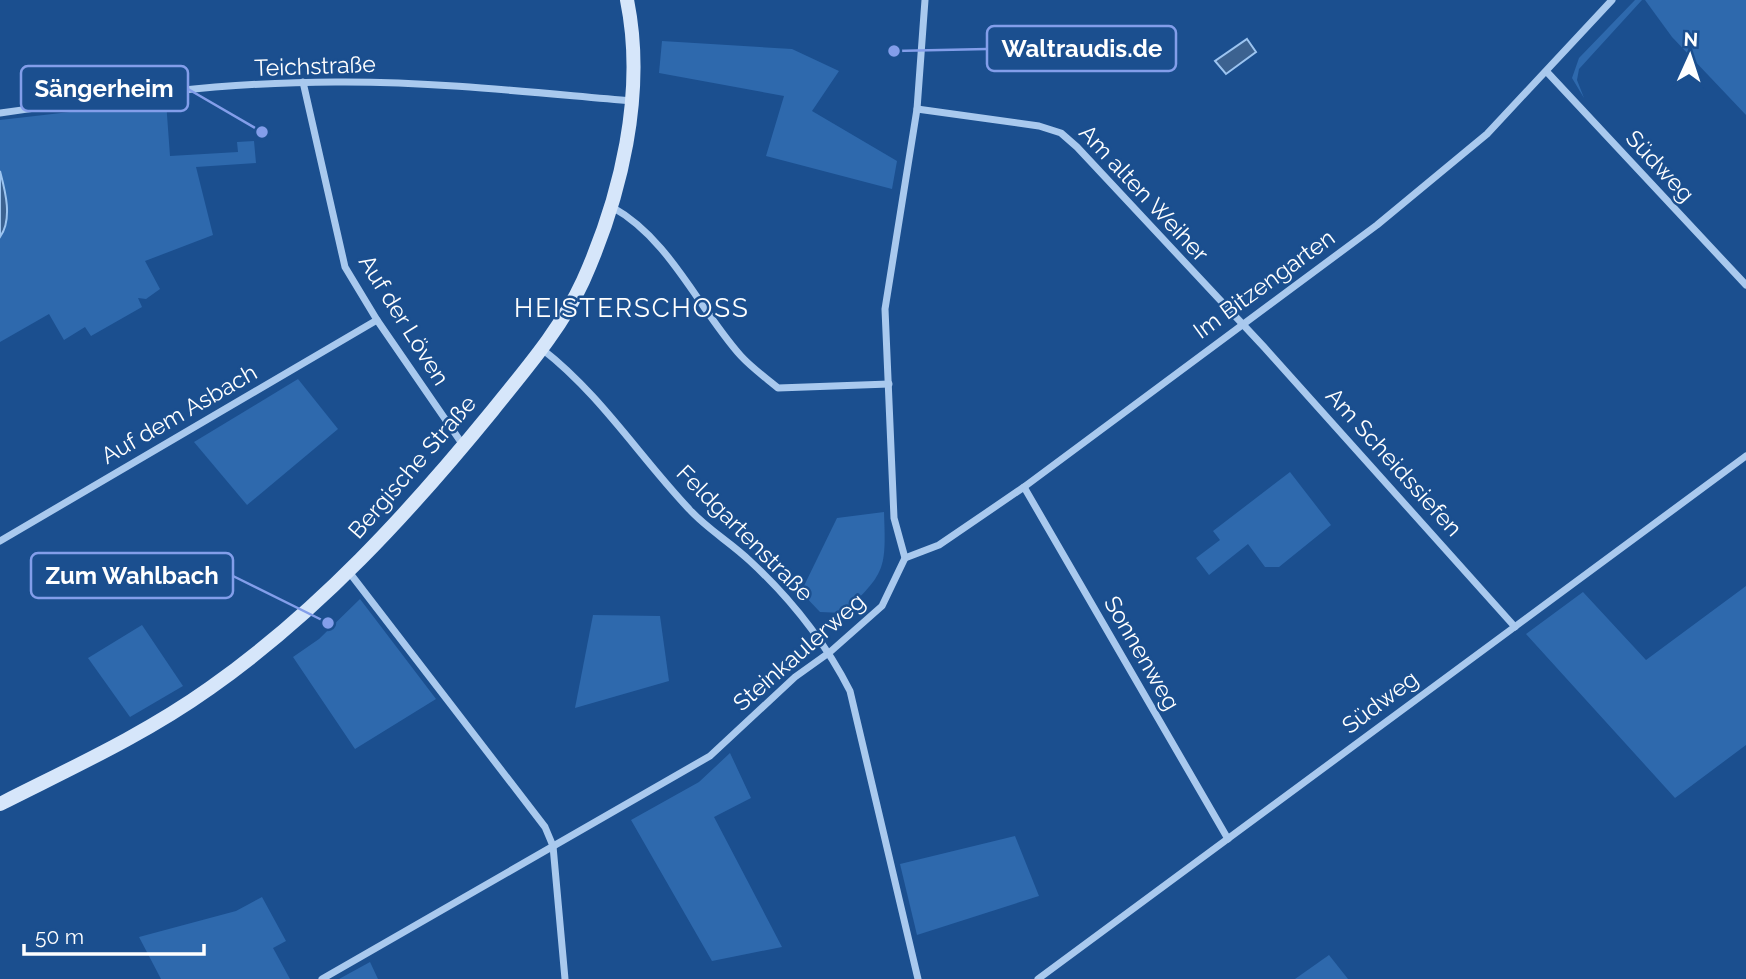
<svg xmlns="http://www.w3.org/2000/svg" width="1746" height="979" viewBox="0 0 1746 979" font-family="Raleway,sans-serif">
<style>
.green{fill:#2e69ad}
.water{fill:#3c6290;stroke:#9cc4f0;stroke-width:2}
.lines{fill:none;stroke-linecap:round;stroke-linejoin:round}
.street{stroke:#a9c9ee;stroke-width:7}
.secondary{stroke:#d6e6fa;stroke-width:14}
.labels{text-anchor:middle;stroke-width:5;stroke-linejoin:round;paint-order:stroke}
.street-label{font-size:23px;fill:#fff;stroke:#1b4f8f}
.quarter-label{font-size:26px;letter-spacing:2px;fill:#fff;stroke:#1b4f8f}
.leader{fill:none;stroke:#839eea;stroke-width:2.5}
.callout-dot{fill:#839eea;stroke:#1b4f8f;stroke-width:2.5}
.callout{fill:#1b4f8f;stroke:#839eea;stroke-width:2.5}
.callout-label{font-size:24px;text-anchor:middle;font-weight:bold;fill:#fff}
</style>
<rect width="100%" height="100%" fill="#1b4f8f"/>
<g class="green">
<path d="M1635,0H1642L1579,69L1577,80L1584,98L1572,78L1579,58Z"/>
<path d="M1645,0H1746V115L1672,37Z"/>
<path d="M662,41L792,49L839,71L812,111L897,161L892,189L766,156L784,96L659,73Z"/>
<path d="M166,101L170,156L238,152L237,142L254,141L256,163L196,167L213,235L145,261L160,289L146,299L138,298L142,307L91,336L85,327L64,340L49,314L0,342V120Z"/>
<path d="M298,379L338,429L247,505L194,442Z"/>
<path d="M1290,472L1331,525L1279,567H1265L1248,544L1209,575L1196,558L1220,540L1213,531Z"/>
<path d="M884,512C886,569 886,573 843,613L820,612L801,592L837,518Z"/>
<path d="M1746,586V745L1675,798L1526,634L1583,592L1646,660Z"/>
<path d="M360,599L436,699L355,749L293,657L319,639Z"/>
<path d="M593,615L660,616L669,681L575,708Z"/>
<path d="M142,625L183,686L130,717L88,658Z"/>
<path d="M730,753L751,798L714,817L782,947L712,961L631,820L699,782Z"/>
<path d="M1015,836L1039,896L917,935L900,864Z"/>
<path d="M262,897L286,941L273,948L290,979H161L139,937L236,911Z"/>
<path d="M1329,955L1348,979H1295Z"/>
<path d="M370,962L378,979H339Z"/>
</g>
<g class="water">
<path d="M1247,39L1256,52L1226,74L1215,61Z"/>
<path d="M0,171C5,190 13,219 0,237Z"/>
</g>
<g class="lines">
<g class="street">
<path d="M1547,72L1746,285"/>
<path d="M303,82L345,267L377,320L463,445"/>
<path d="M917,109L1039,126L1061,133L1077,147L1264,347L1515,627"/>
<path d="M0,113C114,97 230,81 345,82C440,82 537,93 632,101"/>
<path d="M612,207C670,239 698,308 741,356C752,368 766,378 778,388L889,384"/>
<path d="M542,349C600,394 639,456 689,509C707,529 730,542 750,561C790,598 825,642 850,691L918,979"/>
<path d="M1024,487L1228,839"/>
<path d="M0,541L377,320"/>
<path d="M905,558L939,545L1024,487L1377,225L1487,134L1612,0"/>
<path d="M349,572L545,827L553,846L565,979"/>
<path d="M322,979L710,756L795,677L830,652L882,606L905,558L894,518L885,309L917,109L925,0"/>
<path d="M1038,979L1746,456"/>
</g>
<path class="secondary" d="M0,804C71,768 144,735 210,688C318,612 409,513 493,410C525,370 561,329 583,281C621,196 646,93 627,0"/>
</g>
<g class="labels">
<g class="street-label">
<text transform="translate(315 66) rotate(-2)" y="8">Teichstraße</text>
<text transform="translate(1660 166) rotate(47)" y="8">Südweg</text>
<text transform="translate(1144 193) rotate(47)" y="8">Am alten Weiher</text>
<text transform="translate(1264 284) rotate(-36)" y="8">Im Bitzengarten</text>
<text transform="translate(404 320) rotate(58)" y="8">Auf der Löven</text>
<text transform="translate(179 414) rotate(-30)" y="8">Auf dem Asbach</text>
<text transform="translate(1394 462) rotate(48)" y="8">Am Scheidssiefen</text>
<text transform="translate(412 467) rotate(-49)" y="8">Bergische Straße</text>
<text transform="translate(745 533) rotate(45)" y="8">Feldgartenstraße</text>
<text transform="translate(799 652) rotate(-41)" y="8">Steinkaulerweg</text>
<text transform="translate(1142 653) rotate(60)" y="8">Sonnenweg</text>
<text transform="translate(1380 702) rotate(-37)" y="8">Südweg</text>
</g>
<g class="quarter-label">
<text x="632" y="317">HEISTERSCHOSS</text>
</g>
</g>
<path class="leader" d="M894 51L987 49M262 132L188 89M328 623L233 576"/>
<g class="callout-dot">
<circle cx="894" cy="51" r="7"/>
<circle cx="262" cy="132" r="7"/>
<circle cx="328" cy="623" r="7"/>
</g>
<g class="callout">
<rect x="987" y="26" width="189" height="45" rx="7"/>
<rect x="21" y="66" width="167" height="45" rx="7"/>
<rect x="31" y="553" width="202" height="45" rx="7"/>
</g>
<g class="callout-label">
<text x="1082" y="57">Waltraudis.de</text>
<text x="104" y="97">Sängerheim</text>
<text x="132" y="584">Zum Wahlbach</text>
</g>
<g transform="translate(1690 56) rotate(3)" stroke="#1b4f8f" stroke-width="5" paint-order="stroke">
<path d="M0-5L12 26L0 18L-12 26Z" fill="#ffffff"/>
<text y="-10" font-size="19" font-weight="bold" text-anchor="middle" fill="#ffffff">N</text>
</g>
<path d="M24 944v10h180v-10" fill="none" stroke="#ffffff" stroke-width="3.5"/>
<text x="35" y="944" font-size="21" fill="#ffffff" stroke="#1b4f8f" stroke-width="5" paint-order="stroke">50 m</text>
</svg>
